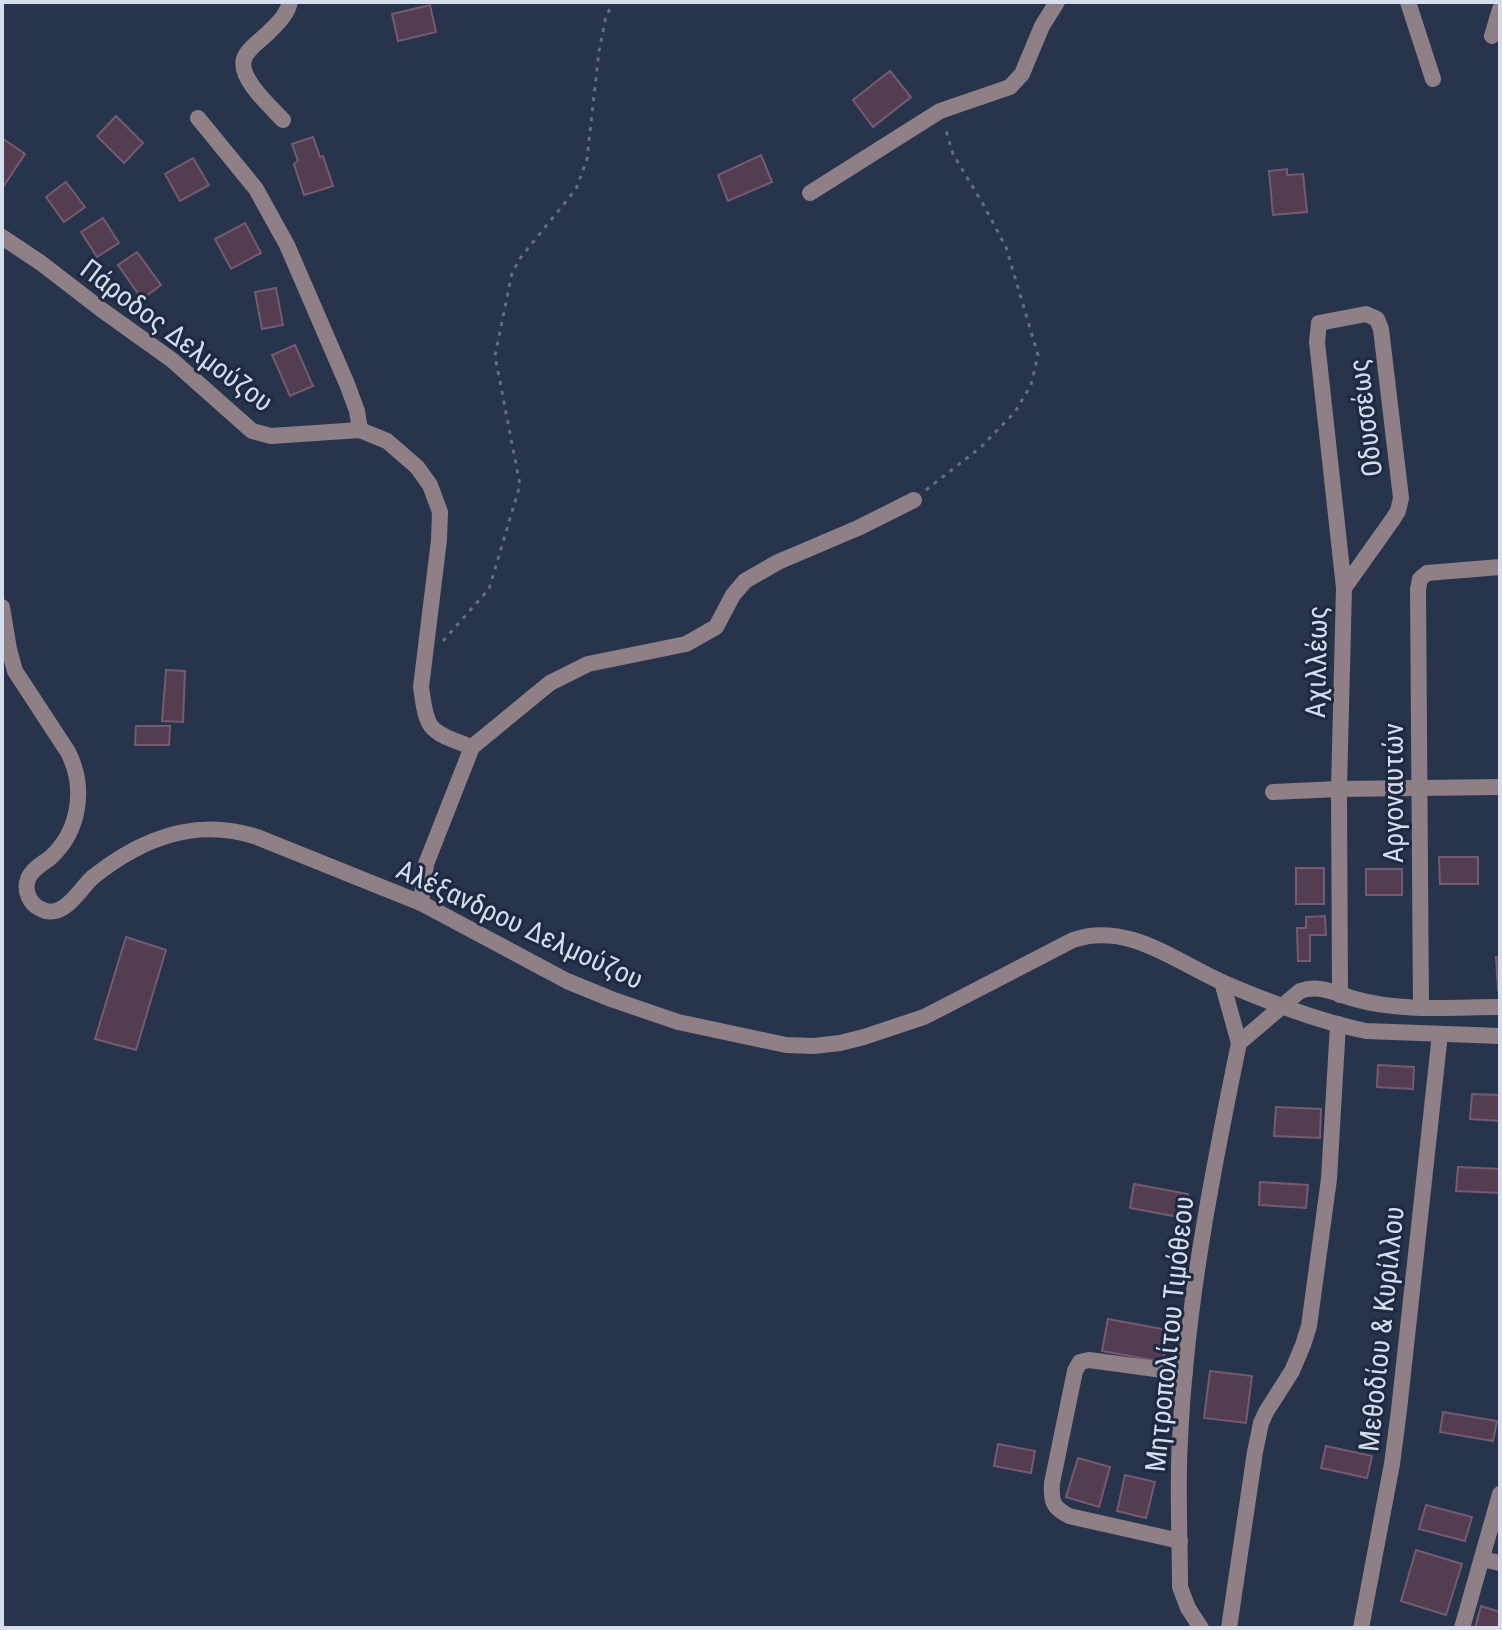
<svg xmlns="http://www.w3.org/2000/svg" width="1502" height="1630" viewBox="0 0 1502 1630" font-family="'Roboto Condensed',sans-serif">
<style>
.building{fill:#543c51;stroke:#755b71;stroke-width:2}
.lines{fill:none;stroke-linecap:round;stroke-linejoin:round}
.path{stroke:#636d83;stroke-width:3;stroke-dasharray:4 6;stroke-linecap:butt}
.minor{stroke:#8f7f86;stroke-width:16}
.labels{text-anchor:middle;stroke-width:6;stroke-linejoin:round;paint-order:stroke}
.street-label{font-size:28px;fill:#d6ddee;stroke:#1f2941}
</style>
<rect width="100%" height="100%" fill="#28334c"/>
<g class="building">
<path d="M430,5L436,32L398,41L392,14Z"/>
<path d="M890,71L911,97L873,127L853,100Z"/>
<path d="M116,116L143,143L124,163L97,136Z"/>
<path d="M313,137L320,157L323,156L333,186L304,195L294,164L298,161L292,144Z"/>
<path d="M2,138L25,154L3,187H2Z"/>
<path d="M761,155L772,182L728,201L718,175Z"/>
<path d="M193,158L209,185L180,201L165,174Z"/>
<path d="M1287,169V175L1303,174L1307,212L1273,215L1269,171Z"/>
<path d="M66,182L85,207L64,222L46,197Z"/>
<path d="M103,218L119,243L97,257L81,232Z"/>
<path d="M245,223L261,253L231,269L215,239Z"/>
<path d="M137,252L161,285L142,299L118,265Z"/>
<path d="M276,288L283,325L262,329L255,292Z"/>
<path d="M295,345L313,386L290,396L272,355Z"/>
<path d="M166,670L185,671L183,722L162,721Z"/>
<path d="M136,726H170L169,745H135Z"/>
<path d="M1439,857H1478V884H1440Z"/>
<rect x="1296" y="868" width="28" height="36"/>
<rect x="1366" y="869" width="36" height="26"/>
<path d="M1325,916L1326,935H1310V961H1298L1297,928H1306V917Z"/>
<path d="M126,937L166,950L136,1050L95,1039Z"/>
<path d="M1496,957H1500V990H1498Z"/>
<path d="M1378,1065L1414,1067L1413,1089L1377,1087Z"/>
<path d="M1472,1094L1500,1095V1121L1470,1119Z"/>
<path d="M1276,1107L1321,1109L1320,1138L1274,1136Z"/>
<path d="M1458,1167L1500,1169V1193L1456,1191Z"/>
<path d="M1260,1182L1308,1185L1306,1208L1259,1205Z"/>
<path d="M1134,1184L1188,1194L1184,1218L1130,1208Z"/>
<path d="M1108,1319L1168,1330L1163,1362L1102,1351Z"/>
<path d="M1210,1371L1252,1376L1246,1423L1204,1418Z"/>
<path d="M1443,1412L1497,1421L1493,1441L1440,1432Z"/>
<path d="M998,1444L1035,1451L1031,1473L994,1466Z"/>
<path d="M1326,1446L1372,1456L1367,1478L1321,1468Z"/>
<path d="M1078,1458L1110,1467L1099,1507L1066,1497Z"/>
<path d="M1125,1475L1155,1482L1146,1518L1117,1511Z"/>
<path d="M1426,1505L1472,1517L1465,1541L1419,1529Z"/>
<path d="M1416,1550L1462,1564L1446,1615L1401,1601Z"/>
<path d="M1481,1606L1500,1612V1628H1475Z"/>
</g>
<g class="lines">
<g class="path">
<path d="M926,490L981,447L1015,412L1031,385L1038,355L1006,247L983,204L953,154L945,127"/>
<path d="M443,641L489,589L520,485L495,356L512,273L521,257L576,189L587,159L599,51L606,16L614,2"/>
</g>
<g class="minor">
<path d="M1408,2L1433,79"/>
<path d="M1492,36L1500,9"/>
<path d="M198,118L256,189L287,245L347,384L357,411L360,430"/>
<path d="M283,120C271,107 238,78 244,59C247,49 261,40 269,32C278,23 287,15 290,2"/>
<path d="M810,193L940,111L1010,87L1022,74L1042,26L1057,2"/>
<path d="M2,237L41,263L102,310L172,360L252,431L271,436L360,430L387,441L417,467L430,485L440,512L439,540L421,687C423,699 424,716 431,726C439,737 460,742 472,747"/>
<path d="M2,607L9,649L15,671L68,752C86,787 80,831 50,858C42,864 32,869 28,879C24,890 29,904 41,909C48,913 57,912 64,907C75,900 83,886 93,877C142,838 196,817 257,837L421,903L567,981L611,999L678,1022L786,1045L814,1046L840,1043L864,1037L924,1017L1073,940C1128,921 1176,962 1224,983C1269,1002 1317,1021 1366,1031L1500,1036"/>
<path d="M1273,792L1339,789L1500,787"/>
<path d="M421,903L426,864L472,747L550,683L588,664L686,644L716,627L733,595L745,581L778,562L858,528L914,500"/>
<path d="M1222,982L1239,1043L1300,991C1321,984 1336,994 1355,999C1400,1012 1454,1007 1500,1007"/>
<path d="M1340,995L1339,789L1344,588L1317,342L1319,323L1366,314L1377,319L1381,329L1401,498L1398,511L1393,519L1344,588"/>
<path d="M1421,1008L1418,589L1420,579L1427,573L1500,567"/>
<path d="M1180,1541L1069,1516C1052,1507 1051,1501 1052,1483L1075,1371L1080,1362L1089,1360L1185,1373"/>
<path d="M1482,1559L1500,1563"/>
<path d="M1201,1628L1188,1608L1180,1587C1180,1538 1177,1489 1180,1440C1186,1306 1212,1174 1239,1043"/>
<path d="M1229,1628L1255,1452L1261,1423L1266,1412L1292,1371L1303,1345L1309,1326L1329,1179L1338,1024"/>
<path d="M1361,1628L1392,1464L1399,1410L1440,1034"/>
<path d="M1462,1628L1500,1494"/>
</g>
</g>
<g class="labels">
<g class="street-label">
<text transform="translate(177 335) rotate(37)" y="10">Πάροδος Δελμούζου</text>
<text transform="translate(1365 418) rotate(-97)" y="10">Οδυσσέως</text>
<text transform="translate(1316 662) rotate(-89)" y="10">Αχιλλέως</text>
<text transform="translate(1393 793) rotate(-90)" y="10">Αργοναυτών</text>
<text transform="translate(520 924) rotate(25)" y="10">Αλέξανδρου Δελμούζου</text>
<text transform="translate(1381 1329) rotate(-84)" y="10">Μεθοδίου &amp; Κυρίλλου</text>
<text transform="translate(1169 1334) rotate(-84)" y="10">Μητροπολίτου Τιμόθεου</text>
</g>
</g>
<rect width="1502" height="1630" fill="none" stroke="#d6ddee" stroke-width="8"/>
</svg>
